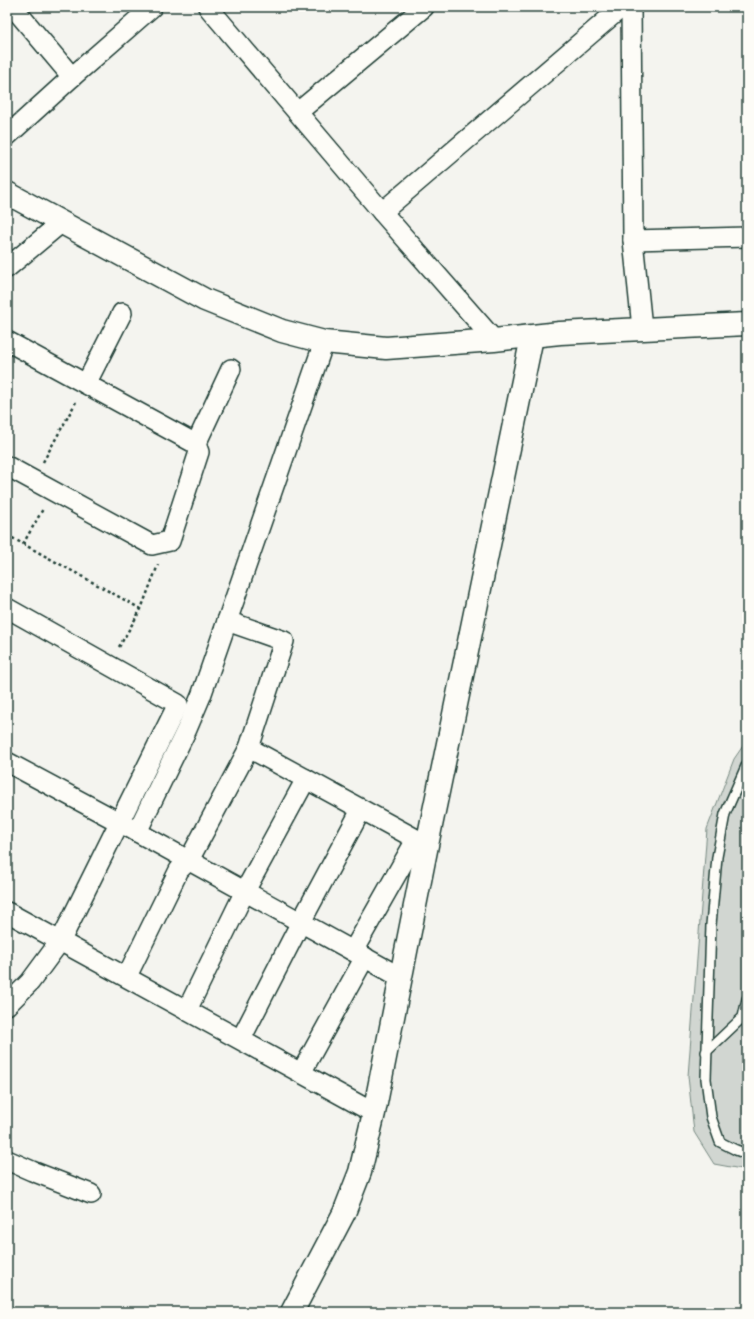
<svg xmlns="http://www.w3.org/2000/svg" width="754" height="1319" viewBox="0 0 754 1319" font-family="Caveat,sans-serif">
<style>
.green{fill:#d1d6d1;stroke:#788a82}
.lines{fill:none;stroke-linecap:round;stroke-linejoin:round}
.service-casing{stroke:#1f3d34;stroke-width:12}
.minor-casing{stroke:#1f3d34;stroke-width:22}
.tertiary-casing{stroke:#1f3d34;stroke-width:25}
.path{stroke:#1f3d34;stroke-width:2.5;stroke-dasharray:3 3;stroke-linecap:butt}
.service{stroke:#fdfcf7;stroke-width:9}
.minor{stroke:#fdfcf7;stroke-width:19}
.tertiary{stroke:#fdfcf7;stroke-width:22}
</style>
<rect width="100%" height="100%" fill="#f4f4ef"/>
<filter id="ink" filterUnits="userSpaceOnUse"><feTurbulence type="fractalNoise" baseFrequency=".025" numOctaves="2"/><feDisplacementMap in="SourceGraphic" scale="8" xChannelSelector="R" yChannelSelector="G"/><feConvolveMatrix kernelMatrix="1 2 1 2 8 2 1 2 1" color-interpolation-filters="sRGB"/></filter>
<g filter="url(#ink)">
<path class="green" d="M747,740V1170L714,1164L694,1132L688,1076L707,829L734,759Z"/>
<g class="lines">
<g class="service-casing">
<g id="service">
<path d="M747,764L725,814L717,857L711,925L706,1079L711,1117L720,1142L736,1150L747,1154"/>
<path d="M706,1052L743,1017L747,999"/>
</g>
</g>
<g class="minor-casing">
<g id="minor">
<path d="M13,7L72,77"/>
<path d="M208,7L382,212L494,340"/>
<path d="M631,7L633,240L642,328"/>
<path d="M298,112L424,7"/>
<path d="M7,136L72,77L152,7"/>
<path d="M382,212L622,7"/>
<path d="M633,240L747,237"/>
<path d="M7,268L62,222"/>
<path d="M7,341L196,444L199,452L170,541L152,545L7,466"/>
<path d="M86,384L122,313"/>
<path d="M196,444L231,369"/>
<path d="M7,608L178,704L61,940L30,982L7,1005"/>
<path d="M227,621L284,641L249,748L427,845"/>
<path d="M7,762L119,822L400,977"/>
<path d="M137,832L187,729L201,696L324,342"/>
<path d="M7,912L374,1113"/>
<path d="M353,951L416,840"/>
<path d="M127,976L179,870L189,860L249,748"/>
<path d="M187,1010L245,891L306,779"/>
<path d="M241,1039L301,922L361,810"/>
<path d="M301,1073L365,957"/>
<path d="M7,1160L32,1171L91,1194"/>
</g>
</g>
<g class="tertiary-casing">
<g id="tertiary">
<path d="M7,193L205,300L282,331L324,342L386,348L494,340L560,333L747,324"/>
<path d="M292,1312L344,1213L360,1172L374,1113L427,845L532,337"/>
</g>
</g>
<g class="path">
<path d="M43,462L76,402"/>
<path d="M7,535L141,609"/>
<path d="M23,544L43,509"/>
<path d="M119,647L141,609L158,565"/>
</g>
<use href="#service" class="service"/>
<use href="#minor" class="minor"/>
<use href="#tertiary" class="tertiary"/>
</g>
</g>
<rect width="754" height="1319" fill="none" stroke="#fdfcf7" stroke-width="24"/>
<rect x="12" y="12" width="730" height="1295" fill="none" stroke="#1f3d34" stroke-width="1.5" filter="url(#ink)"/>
</svg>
